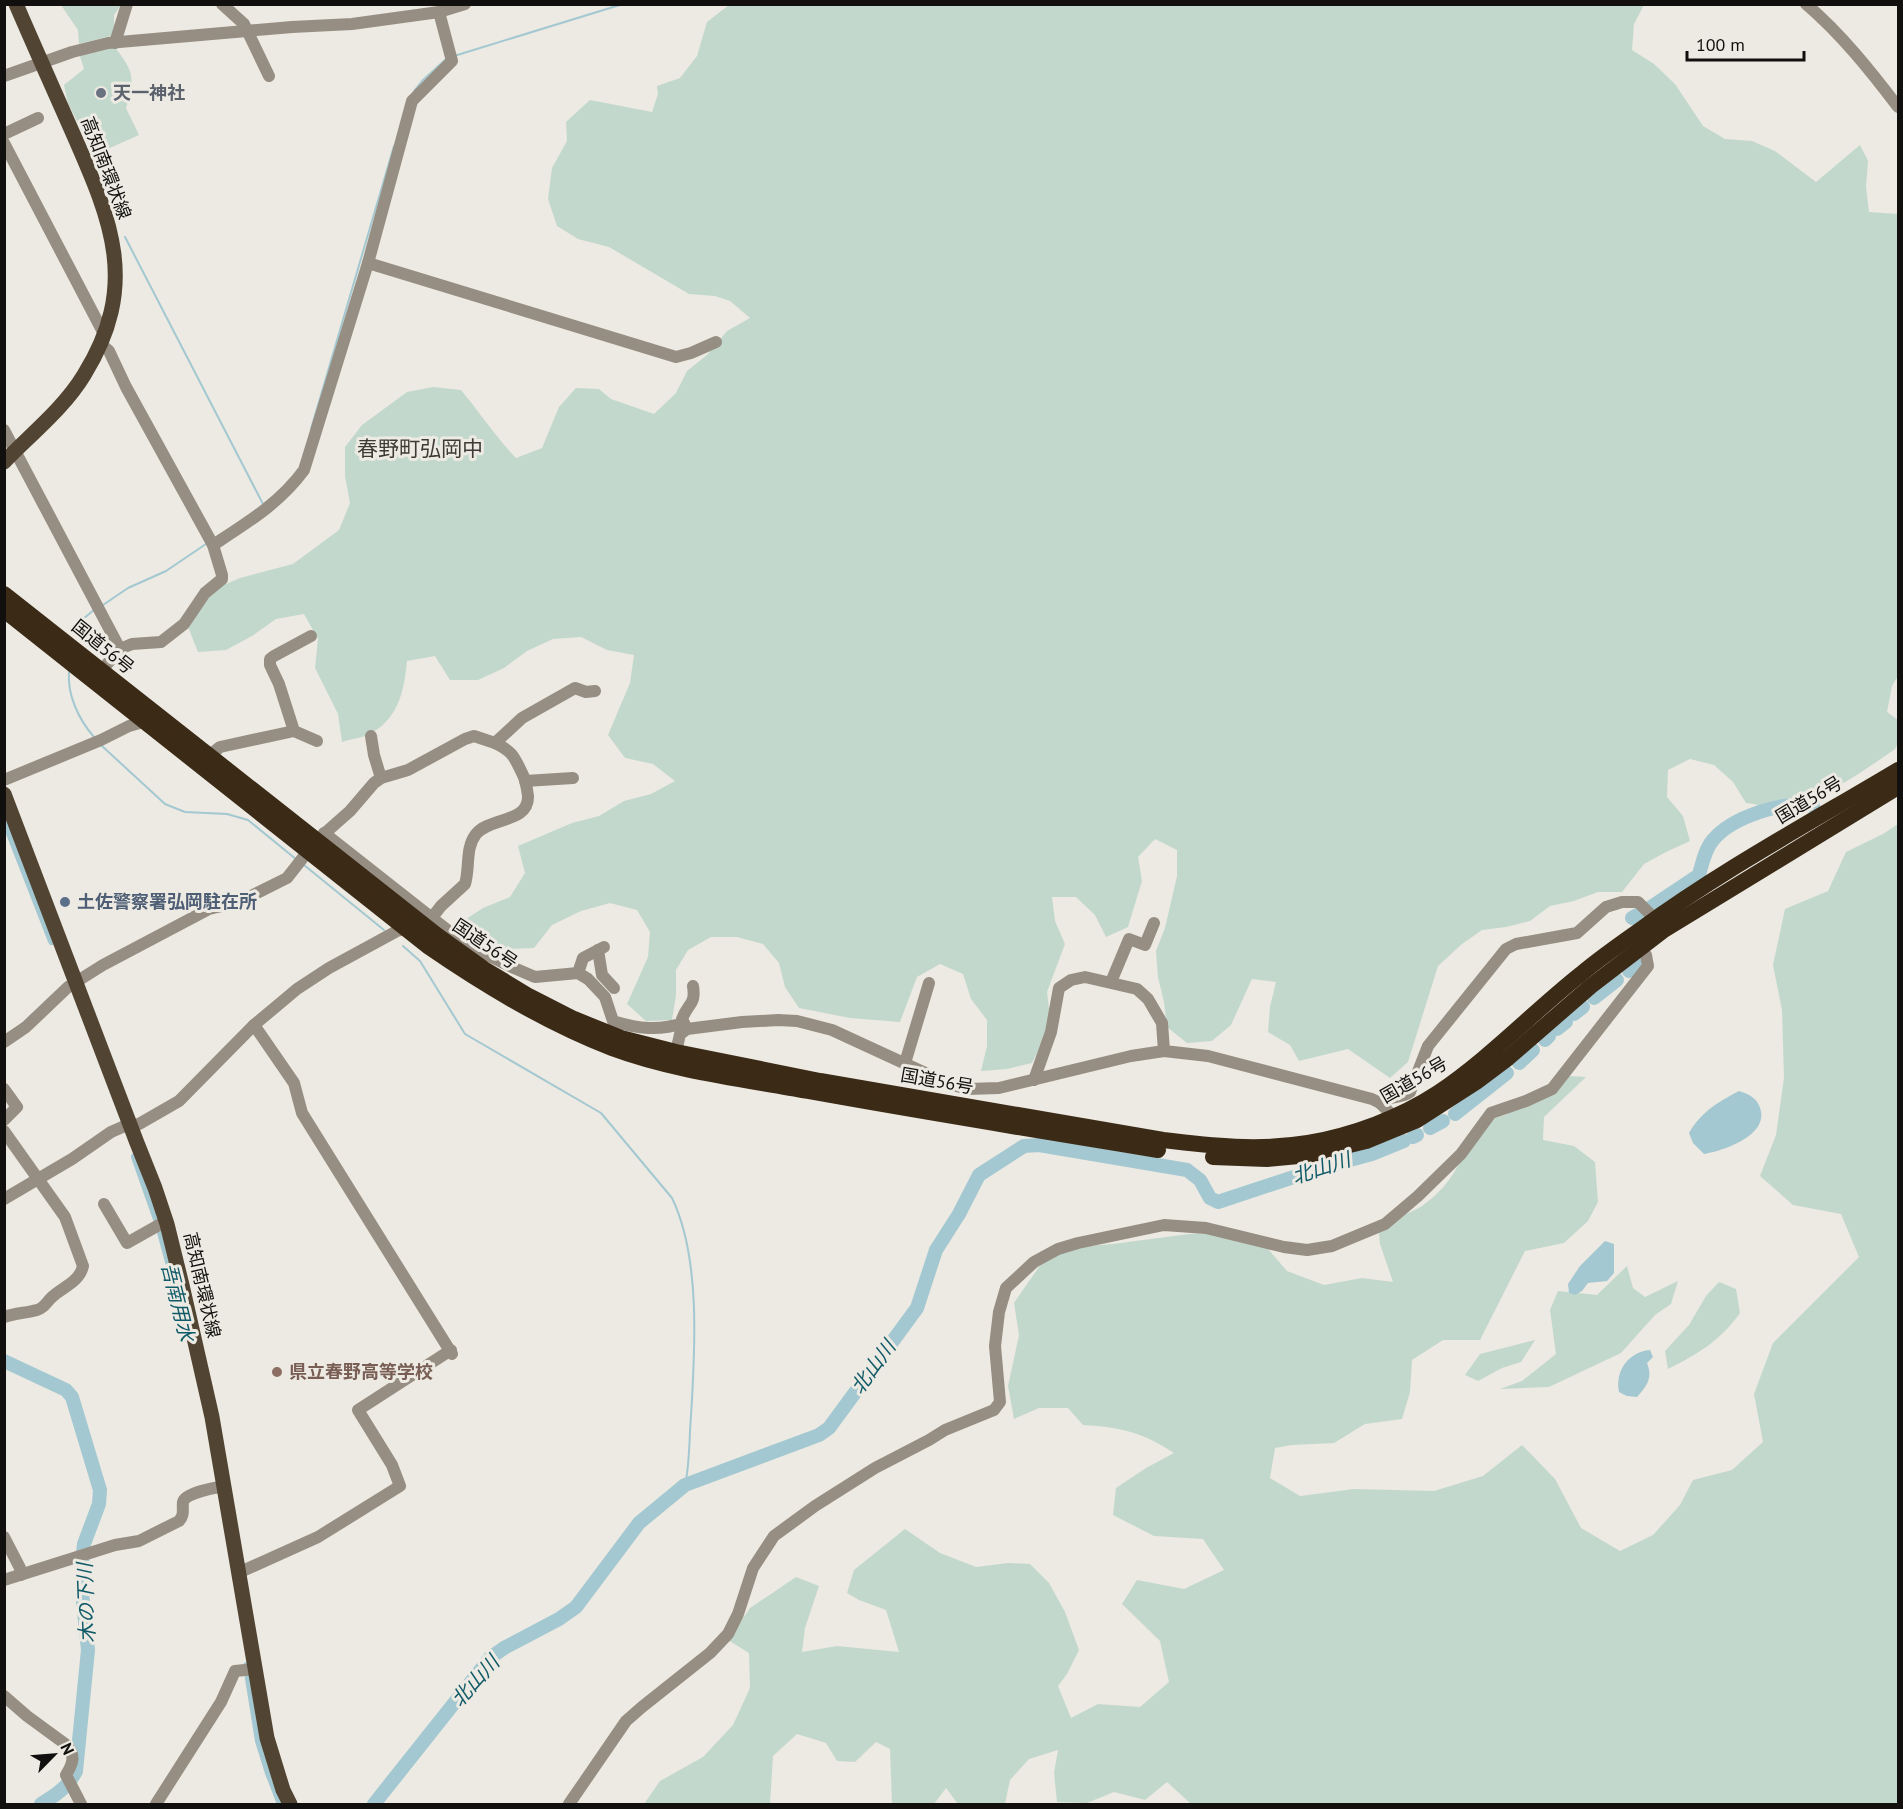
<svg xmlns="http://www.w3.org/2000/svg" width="1903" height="1809" viewBox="0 0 1903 1809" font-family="'PT Sans','Noto Sans JP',sans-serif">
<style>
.green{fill:#c3d8cc}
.water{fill:#a4c8d1}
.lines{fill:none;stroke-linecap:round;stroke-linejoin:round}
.stream{stroke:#a4c8d1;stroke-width:2}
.canal{stroke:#a4c8d1;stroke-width:8}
.river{stroke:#a4c8d1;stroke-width:14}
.minor{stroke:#978e83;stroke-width:12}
.major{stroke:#524432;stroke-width:15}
.highway{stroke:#3b2a16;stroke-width:16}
.worship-dot{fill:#6b7280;stroke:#eceae2;stroke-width:2}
.service-dot{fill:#5c6f8a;stroke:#eceae2;stroke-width:2}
.education-dot{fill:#8d6e63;stroke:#eceae2;stroke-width:2}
.labels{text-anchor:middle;stroke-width:6;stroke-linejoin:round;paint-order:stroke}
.worship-label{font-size:18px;font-weight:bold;fill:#5b616d;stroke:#eceae2;text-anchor:start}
.street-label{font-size:18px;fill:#11100e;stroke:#eceae2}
.service-label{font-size:18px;font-weight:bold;fill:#4e5e75;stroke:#eceae2;text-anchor:start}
.education-label{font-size:18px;font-weight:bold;fill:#785e54;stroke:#eceae2;text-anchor:start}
.water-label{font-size:20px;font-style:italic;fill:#115b69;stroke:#eceae2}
.quarter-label{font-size:21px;fill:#3d3b34;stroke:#eceae2}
</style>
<rect width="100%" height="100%" fill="#eceae2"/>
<g class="green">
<path d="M61,5H121L114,15V35L79,44L78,30Z"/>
<path d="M729,5H1644L1634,24L1632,50L1654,64L1675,84L1703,126L1725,139L1752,141L1775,151L1816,182L1860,145L1868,161L1866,187L1869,212L1898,214V676L1892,686L1887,712L1898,720V743L1895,749C1859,774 1820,803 1774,806C1765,807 1755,804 1746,803L1733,782L1714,765L1690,759L1668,770L1667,797L1683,816L1690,841L1666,852L1644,864L1622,892H1598L1574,901L1550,906L1530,921L1506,927L1482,930L1462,944L1438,966L1408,1062L1390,1078L1348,1049L1299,1061L1290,1045L1268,1032L1270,1007L1276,982L1252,979L1231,1025L1212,1041L1187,1043L1167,1027L1164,1002L1158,977L1156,951L1165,928L1177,876V850L1155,839L1138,857L1142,881L1128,927L1106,937L1095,915L1076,897H1052L1055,921L1065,944L1047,992L1050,1017L1043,1041L1032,1063L1007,1069L981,1071L987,1046V1020L971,999L963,974L940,964L917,977L900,1022L850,1018L799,1008L785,987L779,963L763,944L737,937H711L688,950L676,970V995L672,1020L646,1021L627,1004L648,957L650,932L637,910L610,903L581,911L552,925L534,948L506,949L479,942L460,923L483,908L510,897L525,873L518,846L572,823L599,816L624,801L651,794L675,781L653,764L625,758L608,735L630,683L634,655L607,650L581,637L553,639L527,651L504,668L478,680H450L435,656L407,661C404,691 399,718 370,734C362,738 350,739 342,742L338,714L315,668L318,639L304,614L276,619L252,636L226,650L198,652L188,627L214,589L240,578L293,564L339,530L350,503L345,476V447L362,425L407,392L433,387L461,390C480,413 496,437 516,458L542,448L559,407L576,388L599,389L611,399L654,414L676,393L687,371L707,355L727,331L750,318L730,301L715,296L689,294L609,247L578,239L557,226L548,199L552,168L567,141L566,122L590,100L652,112L658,94L657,86L680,78L697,56L707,22Z"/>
<path d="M113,45C133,70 136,77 126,108L139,135L94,155L68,103L64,85L84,69L79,53Z"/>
<path d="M1898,824V1804H1191L1167,1782L1145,1800L1114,1792L1087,1803L1057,1802L1054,1773L1058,1750L1029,1759L1010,1780L1005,1804H958L946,1788L934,1804H892L890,1749L876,1742L855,1762L837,1761L826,1743L797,1734L773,1756L770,1804H644L660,1781L703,1757L733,1725L750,1688L749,1653L728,1640L750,1608L796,1577L819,1586L805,1628L802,1652L837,1646L899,1652L886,1610L859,1600L847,1593L854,1570L905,1529L940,1553L976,1567L1008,1563L1030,1564L1049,1583L1065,1612L1079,1650L1067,1674L1058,1686L1071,1718L1098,1704L1140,1707L1169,1682L1160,1641L1122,1604L1137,1580L1184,1589L1224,1570L1203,1539L1154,1536L1113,1515L1116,1488L1146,1468L1174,1453C1142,1432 1120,1427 1083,1425L1068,1408H1039L1014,1419L1008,1386L1019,1335L1014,1303L1041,1264L1074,1247L1113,1244L1189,1234L1221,1233L1262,1242L1287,1271L1324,1285L1362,1278L1393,1282L1380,1244L1378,1224C1392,1218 1410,1214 1422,1206C1453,1184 1462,1160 1475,1125L1505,1115L1570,1076L1586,1077L1544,1117L1543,1140L1574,1146L1595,1162L1598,1202L1588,1221L1564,1243L1525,1251L1480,1340H1443L1412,1360L1410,1392L1402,1419L1365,1424L1334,1443L1292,1445L1275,1448L1270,1478L1300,1496L1354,1489L1434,1491L1483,1476L1522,1445L1555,1479L1581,1528L1620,1551L1653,1535L1680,1505L1693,1480L1732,1470L1763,1442L1754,1394L1773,1343L1859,1257L1841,1214L1793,1205L1760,1176L1776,1135L1784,1078L1782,1010L1773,965L1785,909L1828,891L1846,852L1883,834Z"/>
<path d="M1627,1266L1633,1288L1645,1297L1678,1281L1671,1304L1655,1315L1621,1353L1549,1387L1500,1389L1522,1381L1556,1354L1550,1310L1558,1291L1597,1295Z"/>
<path d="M1719,1282L1736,1289L1740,1313C1720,1341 1698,1354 1668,1369L1665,1351L1689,1325L1706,1296Z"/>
<path d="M1535,1340L1521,1362L1502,1368L1478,1381L1465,1375L1480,1354Z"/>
</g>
<g class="water">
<path d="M1739,1091C1749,1094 1757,1098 1760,1108C1770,1135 1723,1151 1704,1154L1693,1143L1689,1133C1701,1112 1718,1102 1739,1091Z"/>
<path d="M1605,1241L1614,1244V1273L1607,1281L1588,1283L1582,1291L1575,1295L1569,1293L1568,1284L1580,1266Z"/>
<path d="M1650,1350L1653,1357L1647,1363C1653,1378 1647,1386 1637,1397L1627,1396L1619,1392C1615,1371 1628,1352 1650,1350Z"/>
</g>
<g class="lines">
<g class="stream">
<path d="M454,56L623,4"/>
<path d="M414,91L422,81L446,59"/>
<path d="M125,237L263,504"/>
<path d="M311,429L394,146"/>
<path d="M103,605L128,588L166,571L206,544"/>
<path d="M77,629L83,619L95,609"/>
<path d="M69,672C67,695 79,720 94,737"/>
<path d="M102,746L165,804L185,812L227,814L248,820L297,860"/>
<path d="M304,865L384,930"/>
<path d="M403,946L420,961L465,1034L601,1113L672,1198C701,1258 695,1351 691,1416C689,1439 690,1463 685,1485"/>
</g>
<g class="canal">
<path d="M4,818L52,941"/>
<path d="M135,1157L159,1225L169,1262"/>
<path d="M247,1666L259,1741L269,1773L281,1804"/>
</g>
<g class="river">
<path d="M1651,907L1699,875C1702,864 1705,849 1713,840C1732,817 1784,800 1813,806"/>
<path d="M1632,918L1643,912"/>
<path d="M1629,971L1638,964"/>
<path d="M1594,998L1617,980"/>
<path d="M1574,1014L1583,1007"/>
<path d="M1557,1029L1566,1022"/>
<path d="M1545,1040L1549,1036"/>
<path d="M1519,1063L1533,1050"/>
<path d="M1455,1114L1507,1073"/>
<path d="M1430,1128L1443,1121"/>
<path d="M1413,1137L1417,1135"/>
<path d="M4,1361L66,1390L72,1397L100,1490L99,1504L84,1544L82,1562V1592L88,1650L76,1771C68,1787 56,1795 41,1804"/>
<path d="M374,1804L490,1658L504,1648L559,1619L576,1607L639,1523L685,1485L819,1435L829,1428L917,1308L936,1250L959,1214L979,1175L1024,1146L1039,1145L1187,1170L1200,1180L1210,1198L1218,1202L1324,1167L1372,1154L1404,1141"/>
</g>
<g class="minor">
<path d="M222,4L244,24L269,76"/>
<path d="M1806,4C1841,34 1870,70 1898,107"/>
<path d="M115,43L127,4"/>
<path d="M4,76L72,52L108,43L292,27L352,24L439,12L465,4"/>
<path d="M4,134L38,118"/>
<path d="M4,143L104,334"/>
<path d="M368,263L676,357L691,353L716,342"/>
<path d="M101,344L109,351L126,387L213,545L222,575V579L205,593L184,624L161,642L132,644L120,649L101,671"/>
<path d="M4,430L120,649"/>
<path d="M213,545C247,523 280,503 304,470L368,263L412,101L452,61L439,12"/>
<path d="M311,636L274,656L270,659V665L279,684L294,731L317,741"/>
<path d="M371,736L374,755L381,778"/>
<path d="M209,756L220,747L294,731"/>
<path d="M4,780L101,740L129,726L150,720"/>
<path d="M525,781L573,778"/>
<path d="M324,833L465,944L514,968L535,977L578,973L588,979L605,997L613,1021C638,1029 659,1031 684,1023"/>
<path d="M427,924L441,906L465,884C470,868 465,848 476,834C490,817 529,823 528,796C527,788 526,780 522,773C514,756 512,751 495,743"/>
<path d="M598,950L602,975L614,988"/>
<path d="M578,973L583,958L604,947"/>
<path d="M1111,982L1129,939L1145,945L1154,923"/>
<path d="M254,1025L294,1083L302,1113L452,1354"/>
<path d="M686,1028L682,1019C688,1003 696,1005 693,986"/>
<path d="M4,1042L26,1027L68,987L103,965L209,909L239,902L287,878L316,841L350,811L374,783L381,778L408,770L465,739L474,736L495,743L522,718L575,688L586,692L595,691"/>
<path d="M676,1052L680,1034L687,1029L742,1022L778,1020L797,1021L832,1030L947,1083L967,1089L999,1088L1131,1056L1164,1051L1208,1056L1372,1099L1380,1103L1398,1121"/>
<path d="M905,1063L929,983"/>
<path d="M1034,1080L1051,1032L1059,988L1071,980L1085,977L1137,989L1148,999L1162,1023L1164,1051"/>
<path d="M4,1089L17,1107L4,1120"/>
<path d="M1380,1103C1389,1095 1401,1099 1410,1092L1428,1046L1506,949L1516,944L1577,933L1606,907L1622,902H1638L1660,924"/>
<path d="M4,1131L65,1217L83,1266C79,1283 62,1287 51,1298C46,1303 44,1308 37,1310C26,1313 15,1313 4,1317"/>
<path d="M4,1199L72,1159L111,1132L127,1125L139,1124L179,1101L254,1025L297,989L329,968L375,943L397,931L410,928"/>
<path d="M104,1204L127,1243L166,1221"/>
<path d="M4,1537L20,1568L21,1575"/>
<path d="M238,1573L318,1537L400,1486L392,1465L358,1410L451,1350"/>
<path d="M4,1580L115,1545L139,1541L179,1521C185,1514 182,1510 183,1502C185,1493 216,1487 224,1487"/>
<path d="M4,1696L27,1716L68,1746C76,1757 72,1765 66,1775L81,1804"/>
<path d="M156,1804L221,1702L235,1671L255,1669"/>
<path d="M569,1804L626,1721L642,1707L710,1653L728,1634L738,1614L753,1568L774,1536L815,1506L875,1468L929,1440L945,1430L994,1410L1000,1402L995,1346L999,1312L1006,1288L1034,1262L1058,1249L1078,1243L1164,1225L1206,1228L1284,1247L1307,1250L1332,1246L1385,1224L1418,1196L1461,1154L1491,1113L1526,1101L1552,1089L1648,966L1646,955L1641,948"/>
</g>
<g class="major">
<path d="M4,462C31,434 64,408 84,375C141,283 110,218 71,129C53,88 34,46 16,4"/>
<path d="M4,794L137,1143L155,1188L167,1224L182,1285L212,1417L267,1738L283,1790L290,1804"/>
</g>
<g class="highway">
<path d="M4,594L438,936L484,969L527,995L574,1019L621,1038L676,1052L820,1081L1163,1140C1211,1146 1259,1151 1308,1143C1353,1135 1400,1118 1438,1093C1490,1058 1533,1012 1581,974C1600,958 1620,944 1640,930C1722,870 1811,822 1898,770"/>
<path d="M4,610L429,947C487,987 547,1023 612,1048C674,1071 743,1079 808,1091C924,1112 1041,1131 1158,1150"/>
<path d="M1213,1157L1267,1159L1309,1155L1366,1141L1417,1120L1476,1082L1508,1058L1591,986L1664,930L1898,787"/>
</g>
</g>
<circle class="worship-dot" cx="101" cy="93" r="6"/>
<circle class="service-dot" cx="65" cy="902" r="6"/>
<circle class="education-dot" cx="277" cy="1372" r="6"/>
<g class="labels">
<g class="worship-label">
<text x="113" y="99">天一神社</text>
</g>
<g class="street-label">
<text transform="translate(106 168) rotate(69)" y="6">高知南環状線</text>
<text transform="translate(103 647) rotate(39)" y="6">国道56号</text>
<text transform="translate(1809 800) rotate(-31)" y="6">国道56号</text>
<text transform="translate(485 944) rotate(34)" y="6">国道56号</text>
<text transform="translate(1414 1080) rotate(-30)" y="6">国道56号</text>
<text transform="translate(937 1081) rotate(10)" y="6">国道56号</text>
<text transform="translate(202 1285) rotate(77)" y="6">高知南環状線</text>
</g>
<g class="service-label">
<text x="77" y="908">土佐警察署弘岡駐在所</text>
</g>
<g class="education-label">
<text x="289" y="1378">県立春野高等学校</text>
</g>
<g class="water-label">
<text transform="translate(1321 1168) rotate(-18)" y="7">北山川</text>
<text transform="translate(178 1302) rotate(76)" y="7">吾南用水</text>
<text transform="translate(873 1367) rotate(-54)" y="7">北山川</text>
<text transform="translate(86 1603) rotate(-92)" y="7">木の下川</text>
<text transform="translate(475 1681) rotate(-48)" y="7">北山川</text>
</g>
<g class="quarter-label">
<text x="420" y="456">春野町弘岡中</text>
</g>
</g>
<rect width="1903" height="1809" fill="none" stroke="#11100e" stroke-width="12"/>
<g transform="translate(54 1755) rotate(65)" stroke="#eceae2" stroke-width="4.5" paint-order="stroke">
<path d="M0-4.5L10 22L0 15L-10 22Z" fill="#11100e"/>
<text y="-9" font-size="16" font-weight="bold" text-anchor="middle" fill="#11100e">N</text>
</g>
<path d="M1687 51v9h117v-9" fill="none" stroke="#11100e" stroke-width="3"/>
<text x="1696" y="51" font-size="18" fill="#11100e" stroke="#eceae2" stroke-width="4.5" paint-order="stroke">100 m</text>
</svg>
